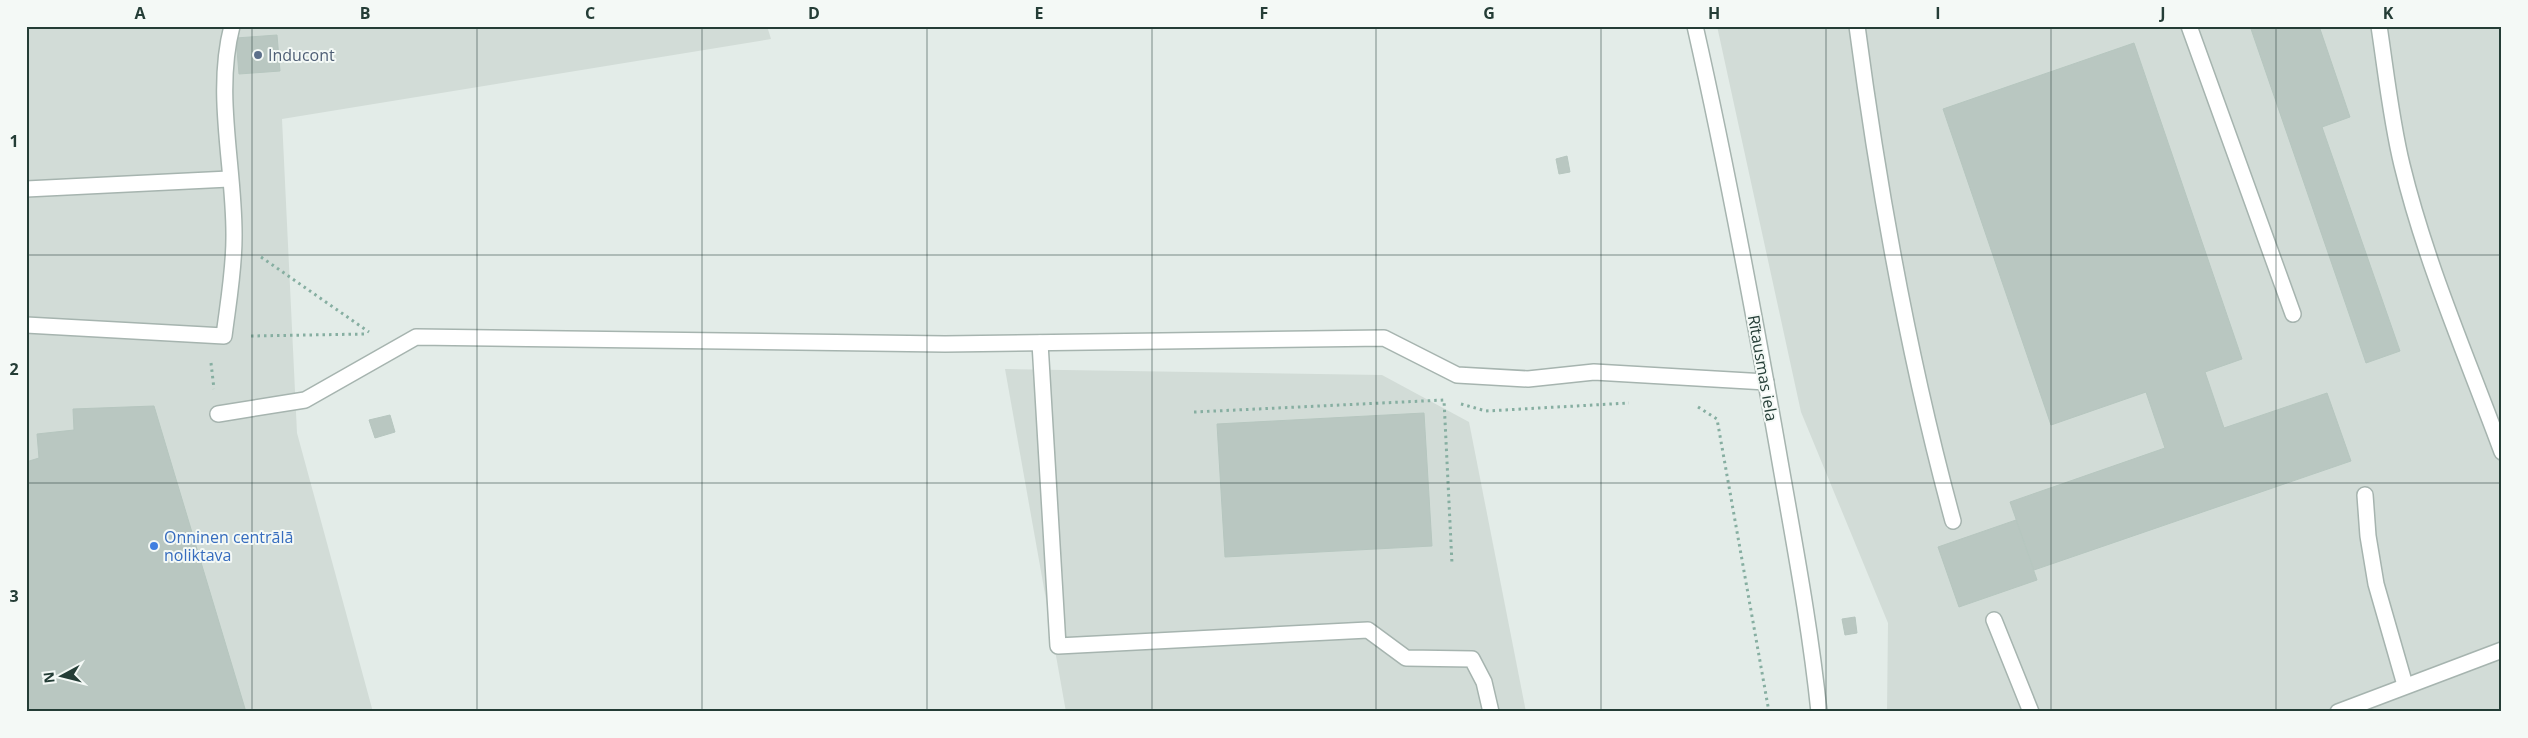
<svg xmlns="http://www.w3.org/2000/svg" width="2528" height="738" viewBox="0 0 2528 738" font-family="'Open Sans',sans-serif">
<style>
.built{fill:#d2dcd7}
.building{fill:#b9c7c1;stroke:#b6c6bf}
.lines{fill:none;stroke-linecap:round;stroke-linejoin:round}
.minor-casing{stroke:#a6b4af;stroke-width:18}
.path{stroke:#86aea1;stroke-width:3;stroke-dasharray:2.5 4;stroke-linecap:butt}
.minor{stroke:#fff;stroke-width:15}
.grid{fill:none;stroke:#243d36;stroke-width:1;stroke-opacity:0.55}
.service-dot{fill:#5c6f8a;stroke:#f4f9f6;stroke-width:2}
.shop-dot{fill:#3f7fe0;stroke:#f4f9f6;stroke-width:2}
.labels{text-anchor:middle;stroke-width:4;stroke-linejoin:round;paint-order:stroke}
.service-label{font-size:16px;fill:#4e5e75;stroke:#f4f9f6;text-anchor:start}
.street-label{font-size:16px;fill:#243d36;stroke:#f4f9f6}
.shop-label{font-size:16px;fill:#366cbe;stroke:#f4f9f6;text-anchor:start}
.neatline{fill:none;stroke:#243d36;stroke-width:2}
.grid-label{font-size:16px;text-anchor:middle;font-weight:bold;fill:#243d36}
</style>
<rect width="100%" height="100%" fill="#e3ece8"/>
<g class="built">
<path d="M26,26H767L771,39L282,119L297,433L373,712H26Z"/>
<path d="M1717,26H2502V712H1887L1888,623L1801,412Z"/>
<path d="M1005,369L1382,375L1469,422L1526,712H1066Z"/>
</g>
<g class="building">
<path d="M2250,26H2319L2350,117L2322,127L2400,351L2366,363Z"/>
<path d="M277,35L280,71L239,74L236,38Z"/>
<path d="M2134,43L2242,359L2205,372L2224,428L2327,393L2351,461L2034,570L2010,502L2165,448L2146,392L2051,425L1943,109Z"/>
<path d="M1567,156L1570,172L1559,174L1556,159Z"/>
<path d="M154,406L246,712H26V462L39,458L37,434L74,430L73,409Z"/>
<path d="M1424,413L1432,546L1225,557L1217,424Z"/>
<path d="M390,415L395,432L375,438L369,420Z"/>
<path d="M2016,520L2037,580L1959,607L1938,547Z"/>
<path d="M1855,617L1857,633L1845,635L1842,619Z"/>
</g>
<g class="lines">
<g class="minor-casing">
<g id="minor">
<path d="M1695,26C1727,167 1753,308 1778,450C1793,537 1810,624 1819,712"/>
<path d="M1857,26C1879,192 1909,360 1953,521"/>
<path d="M2189,26L2293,314"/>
<path d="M2379,26C2386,72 2391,120 2402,165C2426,264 2467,357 2502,452"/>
<path d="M26,189L229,179"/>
<path d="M26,325L224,336C228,304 234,271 234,238C235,169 214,95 232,26"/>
<path d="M1040,343L1058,646L1368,630L1406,658L1472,659L1484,682L1491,712"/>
<path d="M218,414L305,400L416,337L945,344L1384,338L1457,375L1528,379L1594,372L1766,382"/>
<path d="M2365,495L2368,536L2376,584L2405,685"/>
<path d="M1994,620L2031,712"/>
<path d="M2338,712L2502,650"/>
</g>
</g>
<g class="path">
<path d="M261,257L369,332"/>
<path d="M251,336L365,334"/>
<path d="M211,363L214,389"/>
<path d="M1461,404L1486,411L1629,403"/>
<path d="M1698,407L1717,419L1769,712"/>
<path d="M1194,412L1444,400L1452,564"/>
</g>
<use href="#minor" class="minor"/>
</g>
<path class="grid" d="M252,26V712M477,26V712M702,26V712M927,26V712M1152,26V712M1376,26V712M1601,26V712M1826,26V712M2051,26V712M2276,26V712M26,255H2502M26,483H2502"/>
<circle class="service-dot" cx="258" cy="55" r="5"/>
<circle class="shop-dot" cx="154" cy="546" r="5"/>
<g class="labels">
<g class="service-label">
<text x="268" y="61">Inducont</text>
</g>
<g class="street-label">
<text transform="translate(1763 368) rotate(80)" y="6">Rītausmas iela</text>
</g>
<g class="shop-label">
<text x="164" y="543">Onninen centrālā<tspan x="164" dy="18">noliktava</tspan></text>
</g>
</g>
<rect width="2528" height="738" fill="none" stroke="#f4f9f6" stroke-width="55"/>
<g transform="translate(62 676) rotate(263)" stroke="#f4f9f6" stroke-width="4" paint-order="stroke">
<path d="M0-4L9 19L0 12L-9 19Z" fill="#243d36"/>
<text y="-8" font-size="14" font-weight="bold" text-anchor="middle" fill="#243d36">N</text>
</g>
<rect x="28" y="28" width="2472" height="682" class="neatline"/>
<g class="grid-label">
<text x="140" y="19">A</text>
<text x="365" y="19">B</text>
<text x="590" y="19">C</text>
<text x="814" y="19">D</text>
<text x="1039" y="19">E</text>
<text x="1264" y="19">F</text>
<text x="1489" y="19">G</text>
<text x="1714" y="19">H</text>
<text x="1938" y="19">I</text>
<text x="2163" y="19">J</text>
<text x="2388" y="19">K</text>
<text x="14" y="147">1</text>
<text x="14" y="375">2</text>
<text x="14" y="602">3</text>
</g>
</svg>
